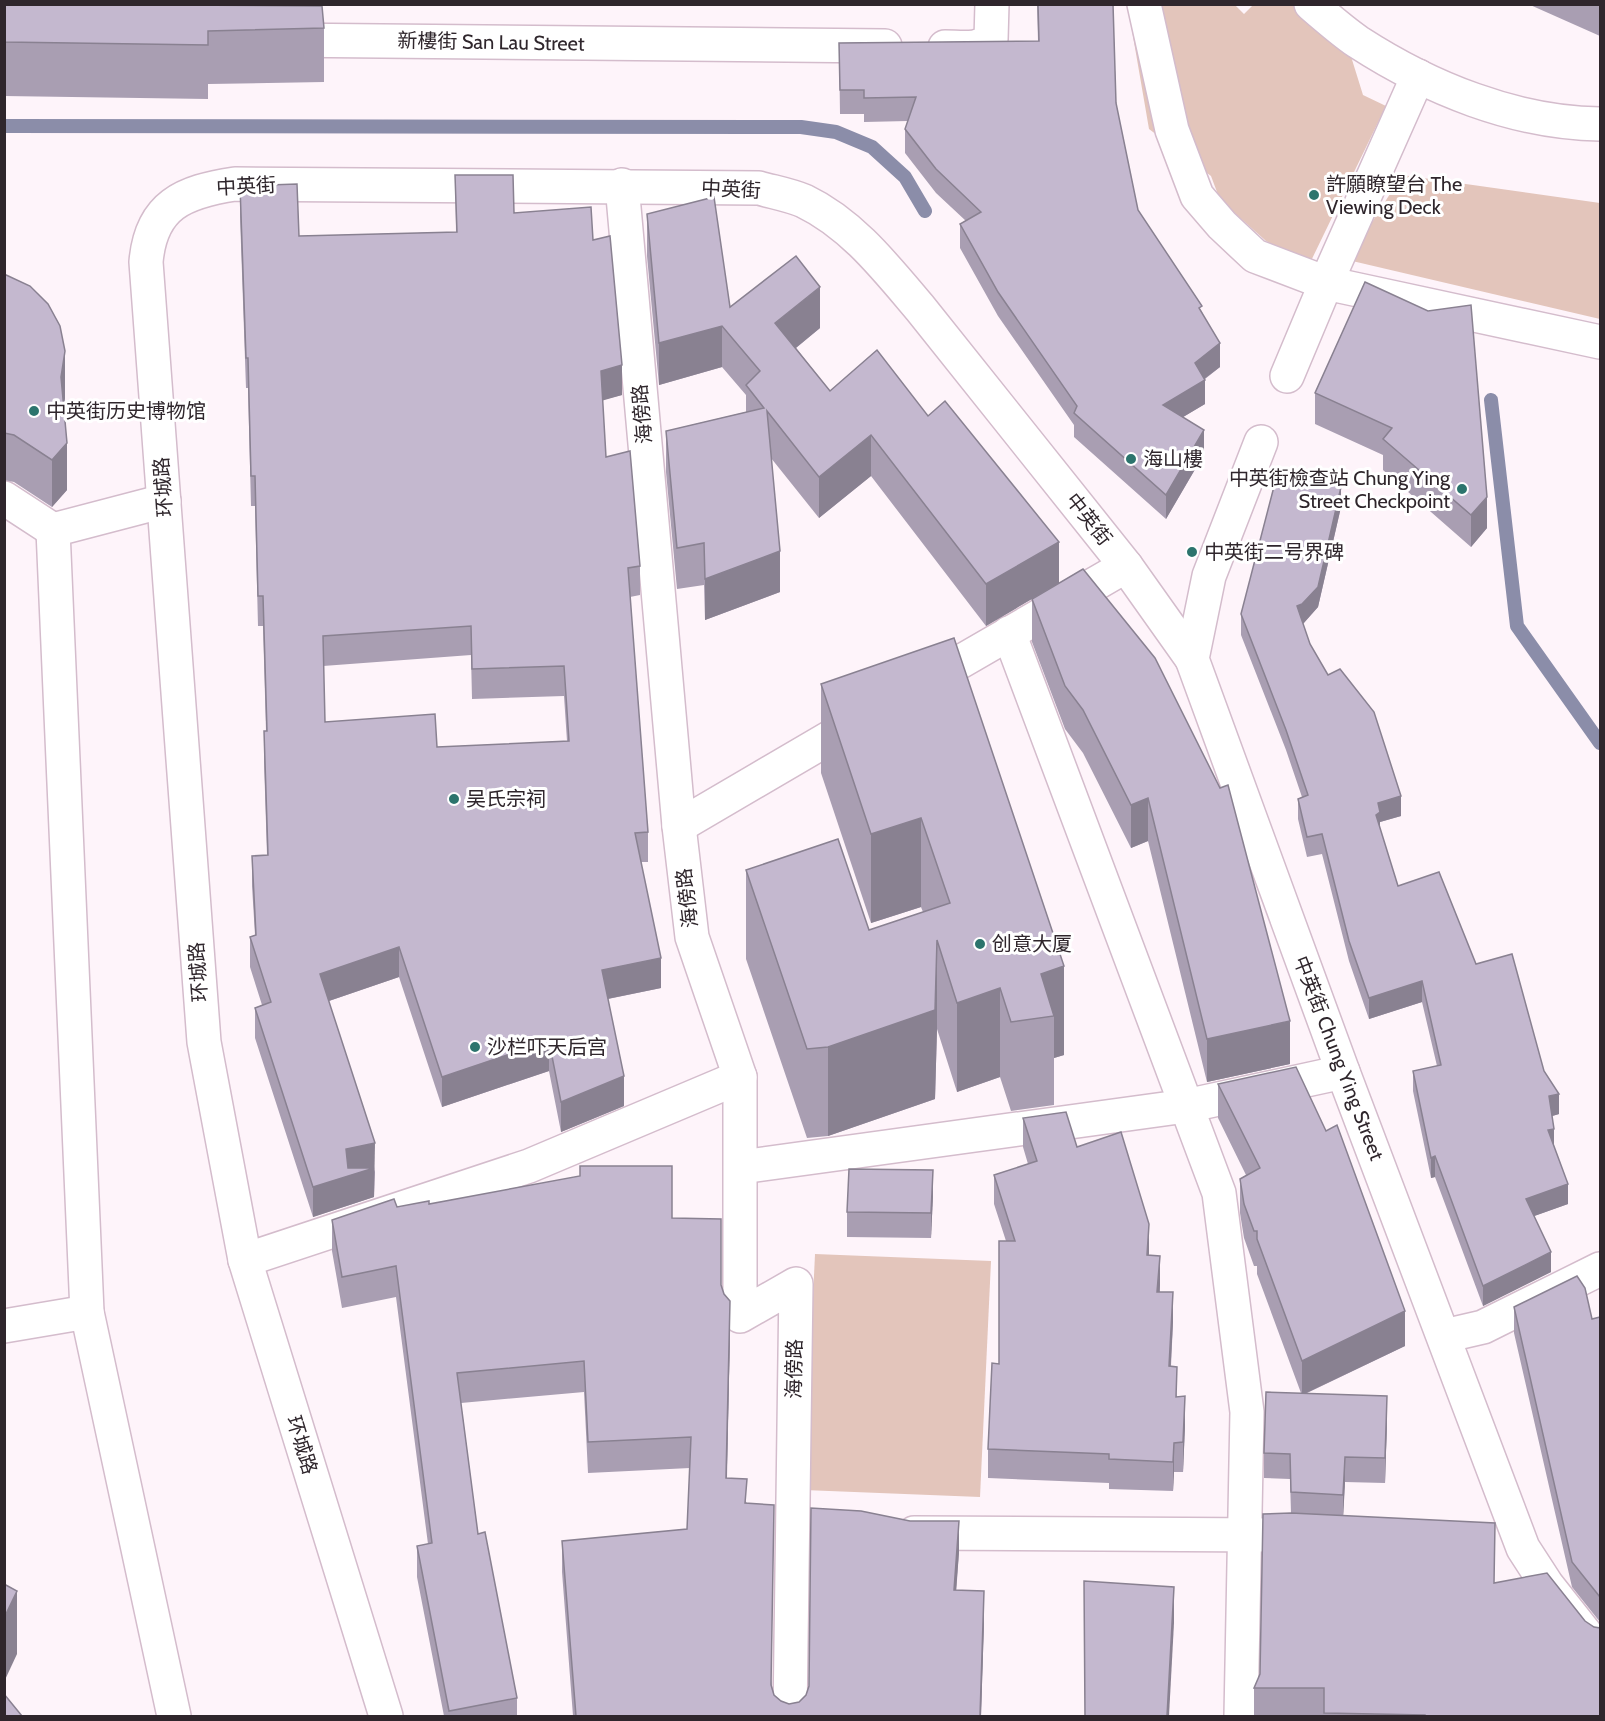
<svg xmlns="http://www.w3.org/2000/svg" width="1605" height="1721" viewBox="0 0 1605 1721" font-family="Cabin,'Noto Sans SC',sans-serif">
<style>
.green{fill:#e3c5bb}
.lines{fill:none;stroke-linecap:round;stroke-linejoin:round}
.stream{stroke:#8b8da9;stroke-width:14}
.street-casing{stroke:#d4bccc;stroke-width:36}
.street{stroke:#fff;stroke-width:33}
.wall{fill:#a99eb2;fill-rule:evenodd}
.shaded-wall{fill:#898191}
.building{fill:#c4b8cf;stroke:#898191;stroke-width:1.5;fill-rule:evenodd}
.poi-dot{fill:#2c746d;stroke:#fff;stroke-width:2}
.labels{text-anchor:middle;stroke-width:6;stroke-linejoin:round;paint-order:stroke}
.street-label{font-size:20px;fill:#2f262c;stroke:#fff}
.poi-label{font-size:20px;fill:#2f262c;stroke:#fff;text-anchor:start}
</style>
<rect width="100%" height="100%" fill="#fef4fa"/>
<g class="green">
<path d="M1135,4L1235,5L1244,14L1253,5H1335L1363,95L1386,106L1309,265L1266,241L1220,200L1211,176L1149,129L1129,13Z"/>
<path d="M1402,175L1600,203V319L1348,260Z"/>
<path d="M815,1254L991,1261L980,1497L804,1490Z"/>
</g>
<g class="lines">
<g class="stream">
<path d="M4,126L801,127L836,132L872,147L905,177L925,211"/>
<path d="M1491,400L1517,626L1600,743"/>
</g>
<g class="street-casing">
<g id="street">
<path d="M1144,4L1172,130L1197,196L1222,225L1255,256L1326,283L1600,342"/>
<path d="M1311,4C1326,17 1342,31 1358,42C1429,88 1515,123 1600,124"/>
<path d="M279,40L885,46"/>
<path d="M945,47C961,47 979,51 991,39L992,4"/>
<path d="M622,185L679,826L692,937L740,1077V1316L796,1284L790,1716"/>
<path d="M1287,376L1326,283L1418,76"/>
<path d="M1261,442L1209,576L1192,659L1343,1072L1523,1548L1547,1585L1600,1652"/>
<path d="M4,498L53,530"/>
<path d="M164,501L53,530L87,1312L174,1716"/>
<path d="M1009,633L1219,1193L1247,1412L1241,1716"/>
<path d="M922,684L1126,566"/>
<path d="M679,826L860,720"/>
<path d="M741,1167L1186,1106L1343,1072"/>
<path d="M245,1260L529,1166L740,1077"/>
<path d="M4,1326L87,1312"/>
<path d="M1444,1336L1483,1327L1600,1269"/>
<path d="M914,1533L1268,1535"/>
<path d="M386,1716L245,1260L204,1042L146,262C151,205 183,192 235,184L759,188C773,192 790,195 804,201C852,224 886,268 920,308L1126,566L1192,659"/>
</g>
</g>
<use href="#street" class="street"/>
</g>
<g class="wall">
<path d="M4,4H320L324,28V82L208,84V99L4,96Z"/>
<path d="M1037,4H1113L1116,103L1138,210L1202,312L1220,367L1205,379V404L1183,417L1204,454L1166,519L1074,437V425L998,316L960,248V224L966,221L936,193L905,153V129L908,121L864,122V114H840L839,43L1038,41Z"/>
<path d="M1528,4H1600V36Z"/>
<path d="M455,175L514,213L593,240L622,395L602,400L606,457L640,566V595L630,597L648,832V862H641L661,988L608,999L624,1106L561,1132L549,1071L442,1107L399,977L329,1001L375,1172L374,1197L313,1217L255,1038V1008L262,1005L250,967V937L255,935L252,886V856L267,855L264,761V731H266L263,626H258L255,506H251L248,388H246L240,216V186L299,236L456,232ZM471,655L472,699L564,696L567,741L437,747L325,722L323,666Z"/>
<path d="M647,214L730,307L820,328L796,348L830,391L1059,583L986,626L871,476L819,518L771,458L780,592L705,620L704,585L677,589L666,472V431L746,412V395L722,367L659,385L647,256Z"/>
<path d="M4,274L65,398L64,406L67,490L52,507L14,482L4,480Z"/>
<path d="M1365,282L1487,528L1471,547L1383,470V455L1315,424V393Z"/>
<path d="M1341,507L1318,607L1303,624L1310,644L1401,816L1380,822V830L1398,886L1476,964L1544,1071L1559,1114L1552,1116L1554,1146L1568,1204L1534,1216L1551,1272L1483,1306L1435,1177L1431,1178L1413,1091V1071L1437,1066L1422,1002L1369,1019L1349,961L1322,854L1307,857L1298,819V799L1302,797L1286,750L1241,635V614Z"/>
<path d="M1083,569L1290,1064L1207,1082L1148,841L1131,848L1083,753L1065,729L1032,642V599Z"/>
<path d="M821,684L1064,966V1055L1054,1058V1105L1011,1111L1000,1077L957,1092L937,1029L935,1099L828,1136L807,1138L746,959V870L869,930L923,912L921,907L871,923L821,773Z"/>
<path d="M1218,1084L1405,1346L1305,1394L1387,1421L1385,1483L1345,1482L1343,1515L1495,1583L1600,1716H1254V1688L1260,1674L1291,1513L1290,1479L1264,1478V1453L1301,1393L1257,1274V1266H1254L1244,1238L1240,1213V1179L1246,1175L1218,1118Z"/>
<path d="M1023,1118L1077,1147L1149,1255L1160,1285V1292L1173,1322L1171,1366L1177,1397L1185,1426L1183,1472H1174L1173,1491L1109,1489V1483L988,1478V1449L999,1364L1006,1241L994,1204V1175L1028,1164L1023,1147Z"/>
<path d="M933,1195L931,1238L847,1237V1212Z"/>
<path d="M429,1204L672,1218L721,1285L730,1332L727,1478L747,1503L772,1686L774,1695L781,1701L789,1704L799,1702L959,1552L956,1590L984,1622L981,1716H573L562,1572V1541L687,1529L690,1468L588,1473L584,1392L461,1403L478,1534L517,1698V1716H444L417,1577V1546L428,1544L396,1297L342,1308L332,1251V1220L397,1207Z"/>
<path d="M1514,1307L1592,1319L1600,1317V1622L1572,1587L1514,1333Z"/>
</g>
<g class="shaded-wall">
<path d="M820,287V328L775,365V323Z"/>
<path d="M722,326V367L659,385V343Z"/>
<path d="M1220,343V367L1200,382L1205,380V404L1163,429V405L1195,363Z"/>
<path d="M65,351V398L61,424V377Z"/>
<path d="M622,365V395L601,401V371Z"/>
<path d="M1204,430V454L1166,519V495Z"/>
<path d="M871,435V476L819,518V477Z"/>
<path d="M67,443V490L52,507V460Z"/>
<path d="M1341,487V507L1318,607L1302,625L1297,606Z"/>
<path d="M1487,497V528L1471,547V515Z"/>
<path d="M1059,542V583L986,626V584Z"/>
<path d="M780,551V592L705,620V579Z"/>
<path d="M1401,796V816L1380,822V832L1376,815L1378,803Z"/>
<path d="M1148,798V841L1131,848V805Z"/>
<path d="M921,818V907L871,923V834Z"/>
<path d="M937,940V1029L935,1099L828,1136V1047Z"/>
<path d="M399,947V977L320,1004V974Z"/>
<path d="M661,958V988L602,1000V970Z"/>
<path d="M1064,966V1055L1054,1058V1016L1041,974Z"/>
<path d="M1422,981V1002L1369,1019V998Z"/>
<path d="M1000,988V1077L957,1092V1003Z"/>
<path d="M1290,1021V1064L1207,1082V1039Z"/>
<path d="M549,1041V1071L442,1107V1077Z"/>
<path d="M624,1076V1106L561,1132V1102Z"/>
<path d="M1559,1094V1114L1549,1117V1096Z"/>
<path d="M1554,1129V1150L1548,1130Z"/>
<path d="M375,1143L374,1197L313,1217V1187L346,1149Z"/>
<path d="M1435,1156V1177L1431,1178V1158Z"/>
<path d="M933,1170V1195L931,1238V1213Z"/>
<path d="M1568,1184V1204L1526,1219V1199Z"/>
<path d="M1149,1224V1253L1147,1284V1255Z"/>
<path d="M1551,1252V1272L1483,1306V1286Z"/>
<path d="M1160,1256V1285L1157,1321V1292Z"/>
<path d="M1173,1292V1322L1169,1396V1366Z"/>
<path d="M730,1301V1332L726,1509V1478Z"/>
<path d="M1405,1311V1346L1302,1395V1361Z"/>
<path d="M1185,1396V1426L1183,1472V1442Z"/>
<path d="M1387,1396V1421L1385,1483V1458Z"/>
<path d="M1174,1443V1472L1173,1491V1462Z"/>
<path d="M1345,1457V1482L1343,1520V1495Z"/>
<path d="M959,1521V1552L954,1621V1590Z"/>
<path d="M1174,1587V1623L1169,1716H1167Z"/>
<path d="M17,1591V1654L4,1682V1618Z"/>
<path d="M984,1591V1622L981,1716H980Z"/>
</g>
<g class="building">
<path d="M4,4L322,6L324,28L208,31V45L4,42Z"/>
<path d="M1038,4H1113L1116,103L1138,210L1202,306L1199,308L1220,343L1195,363L1205,380L1163,405L1204,430L1166,495L1074,413L1077,406L998,292L960,224L981,212L936,169L905,129L916,97L864,98V90H840L839,43L1039,41Z"/>
<path d="M455,175H513L514,213L591,207L593,240L610,236L622,365L601,371L606,457L630,451L640,566L628,568L648,832L635,833L661,958L602,970L624,1076L561,1102L549,1041L442,1077L399,947L320,974L375,1143L346,1149L348,1168H374L313,1187L255,1008L271,1002L250,937L256,935L252,856L268,855L264,731H267L263,596H258L255,476H251L248,358H246L240,186L297,184L299,236L457,232ZM471,626L472,669L564,666L569,741L437,747L435,714L325,722L323,636Z"/>
<path d="M714,197L730,307L796,256L820,287L775,323L830,391L877,350L928,416L945,401L1059,542L986,584L871,435L819,477L767,411L780,551L705,579L704,543L677,548L666,431L764,408L746,385L760,371L722,326L659,343L647,214Z"/>
<path d="M4,274L30,286L48,304L60,326L65,351L61,377L67,443L52,460L14,435L4,433Z"/>
<path d="M1365,282L1428,311L1471,305L1487,497L1471,515L1383,439L1392,428L1315,393Z"/>
<path d="M1278,471L1341,487L1318,587L1302,604L1297,606L1310,644L1328,675L1340,669L1374,712L1401,796L1378,803L1380,812L1376,815L1398,886L1439,872L1476,964L1512,954L1544,1071L1559,1094L1549,1096L1554,1129L1548,1130L1568,1184L1526,1199L1551,1252L1483,1286L1435,1156L1431,1158L1413,1071L1441,1065L1422,981L1369,998L1349,941L1322,834L1307,837L1298,799L1308,795L1286,730L1241,614Z"/>
<path d="M1083,569L1155,658L1220,788L1228,785L1290,1021L1207,1039L1148,798L1131,805L1083,710L1065,686L1032,599Z"/>
<path d="M954,638L1064,966L1041,974L1054,1016L1011,1022L1000,988L957,1003L937,940L935,1010L828,1047L807,1049L746,870L838,839L869,930L950,903L921,818L871,834L821,684Z"/>
<path d="M1296,1067L1326,1131L1337,1125L1405,1311L1302,1361L1257,1239V1231H1254L1244,1204L1240,1179L1260,1168L1218,1084Z"/>
<path d="M1066,1112L1077,1147L1121,1132L1149,1224L1147,1255L1160,1256L1157,1292H1173L1169,1366L1177,1367L1176,1397L1185,1396L1183,1442L1174,1443L1173,1462L1109,1459V1454L988,1449L992,1363L999,1364V1241H1015L994,1175L1037,1161L1023,1118Z"/>
<path d="M580,1166H672V1218L721,1219V1285L724,1294L730,1301L726,1478L747,1479L745,1503L774,1505L771,1685L774,1695L781,1701L789,1704L799,1702L806,1695L809,1686L811,1508L861,1511L910,1521H959L954,1590L984,1591L980,1716H576L562,1541L687,1529L691,1437L588,1442L584,1361L457,1373L478,1534L485,1532L517,1698L449,1711L417,1546L432,1543L396,1266L342,1277L332,1220L394,1199L397,1207L429,1201V1204L580,1176Z"/>
<path d="M849,1169L933,1170L931,1213L847,1212Z"/>
<path d="M1577,1276L1585,1288L1592,1319L1600,1317V1597L1572,1562L1514,1307Z"/>
<path d="M1266,1392L1387,1396L1385,1458L1345,1457L1343,1495L1291,1492L1290,1454L1264,1453Z"/>
<path d="M1291,1513L1495,1523L1494,1583L1547,1573L1585,1621L1594,1627L1600,1628V1716H1425V1715L1324,1713V1688H1254L1260,1674L1263,1514Z"/>
<path d="M1084,1581L1174,1587L1167,1716H1085Z"/>
<path d="M4,1584L17,1591L4,1618Z"/>
<path d="M4,1694L22,1716H4Z"/>
</g>
<g class="poi-dot">
<circle cx="1314" cy="195" r="6"/>
<circle cx="34" cy="411" r="6"/>
<circle cx="1131" cy="459" r="6"/>
<circle cx="1462" cy="489" r="6"/>
<circle cx="1192" cy="552" r="6"/>
<circle cx="454" cy="799" r="6"/>
<circle cx="980" cy="944" r="6"/>
<circle cx="475" cy="1047" r="6"/>
</g>
<g class="labels">
<g class="street-label">
<text transform="translate(491 42) rotate(1)" y="7">新樓街 San Lau Street</text>
<text transform="translate(246 186) rotate(-3)" y="7">中英街</text>
<text transform="translate(731 189) rotate(3)" y="7">中英街</text>
<text transform="translate(642 414) rotate(-95)" y="7">海傍路</text>
<text transform="translate(163 487) rotate(-94)" y="7">环城路</text>
<text transform="translate(1089 519) rotate(52)" y="7">中英街</text>
<text transform="translate(687 898) rotate(-97)" y="7">海傍路</text>
<text transform="translate(198 972) rotate(-94)" y="7">环城路</text>
<text transform="translate(1339 1058) rotate(69)" y="7">中英街 Chung Ying Street</text>
<text transform="translate(794 1369) rotate(-89)" y="7">海傍路</text>
<text transform="translate(302 1445) rotate(73)" y="7">环城路</text>
</g>
<g class="poi-label">
<text x="1326" y="191">許願瞭望台 The<tspan x="1326" dy="23">Viewing Deck</tspan></text>
<text x="46" y="418">中英街历史博物馆</text>
<text x="1143" y="466">海山樓</text>
<text x="1450" y="485" text-anchor="end">中英街檢查站 Chung Ying<tspan x="1450" dy="23">Street Checkpoint</tspan></text>
<text x="1204" y="559">中英街二号界碑</text>
<text x="466" y="806">吴氏宗祠</text>
<text x="992" y="951">创意大厦</text>
<text x="487" y="1054">沙栏吓天后宫</text>
</g>
</g>
<rect width="1605" height="1721" fill="none" stroke="#2f262c" stroke-width="12"/>
</svg>
